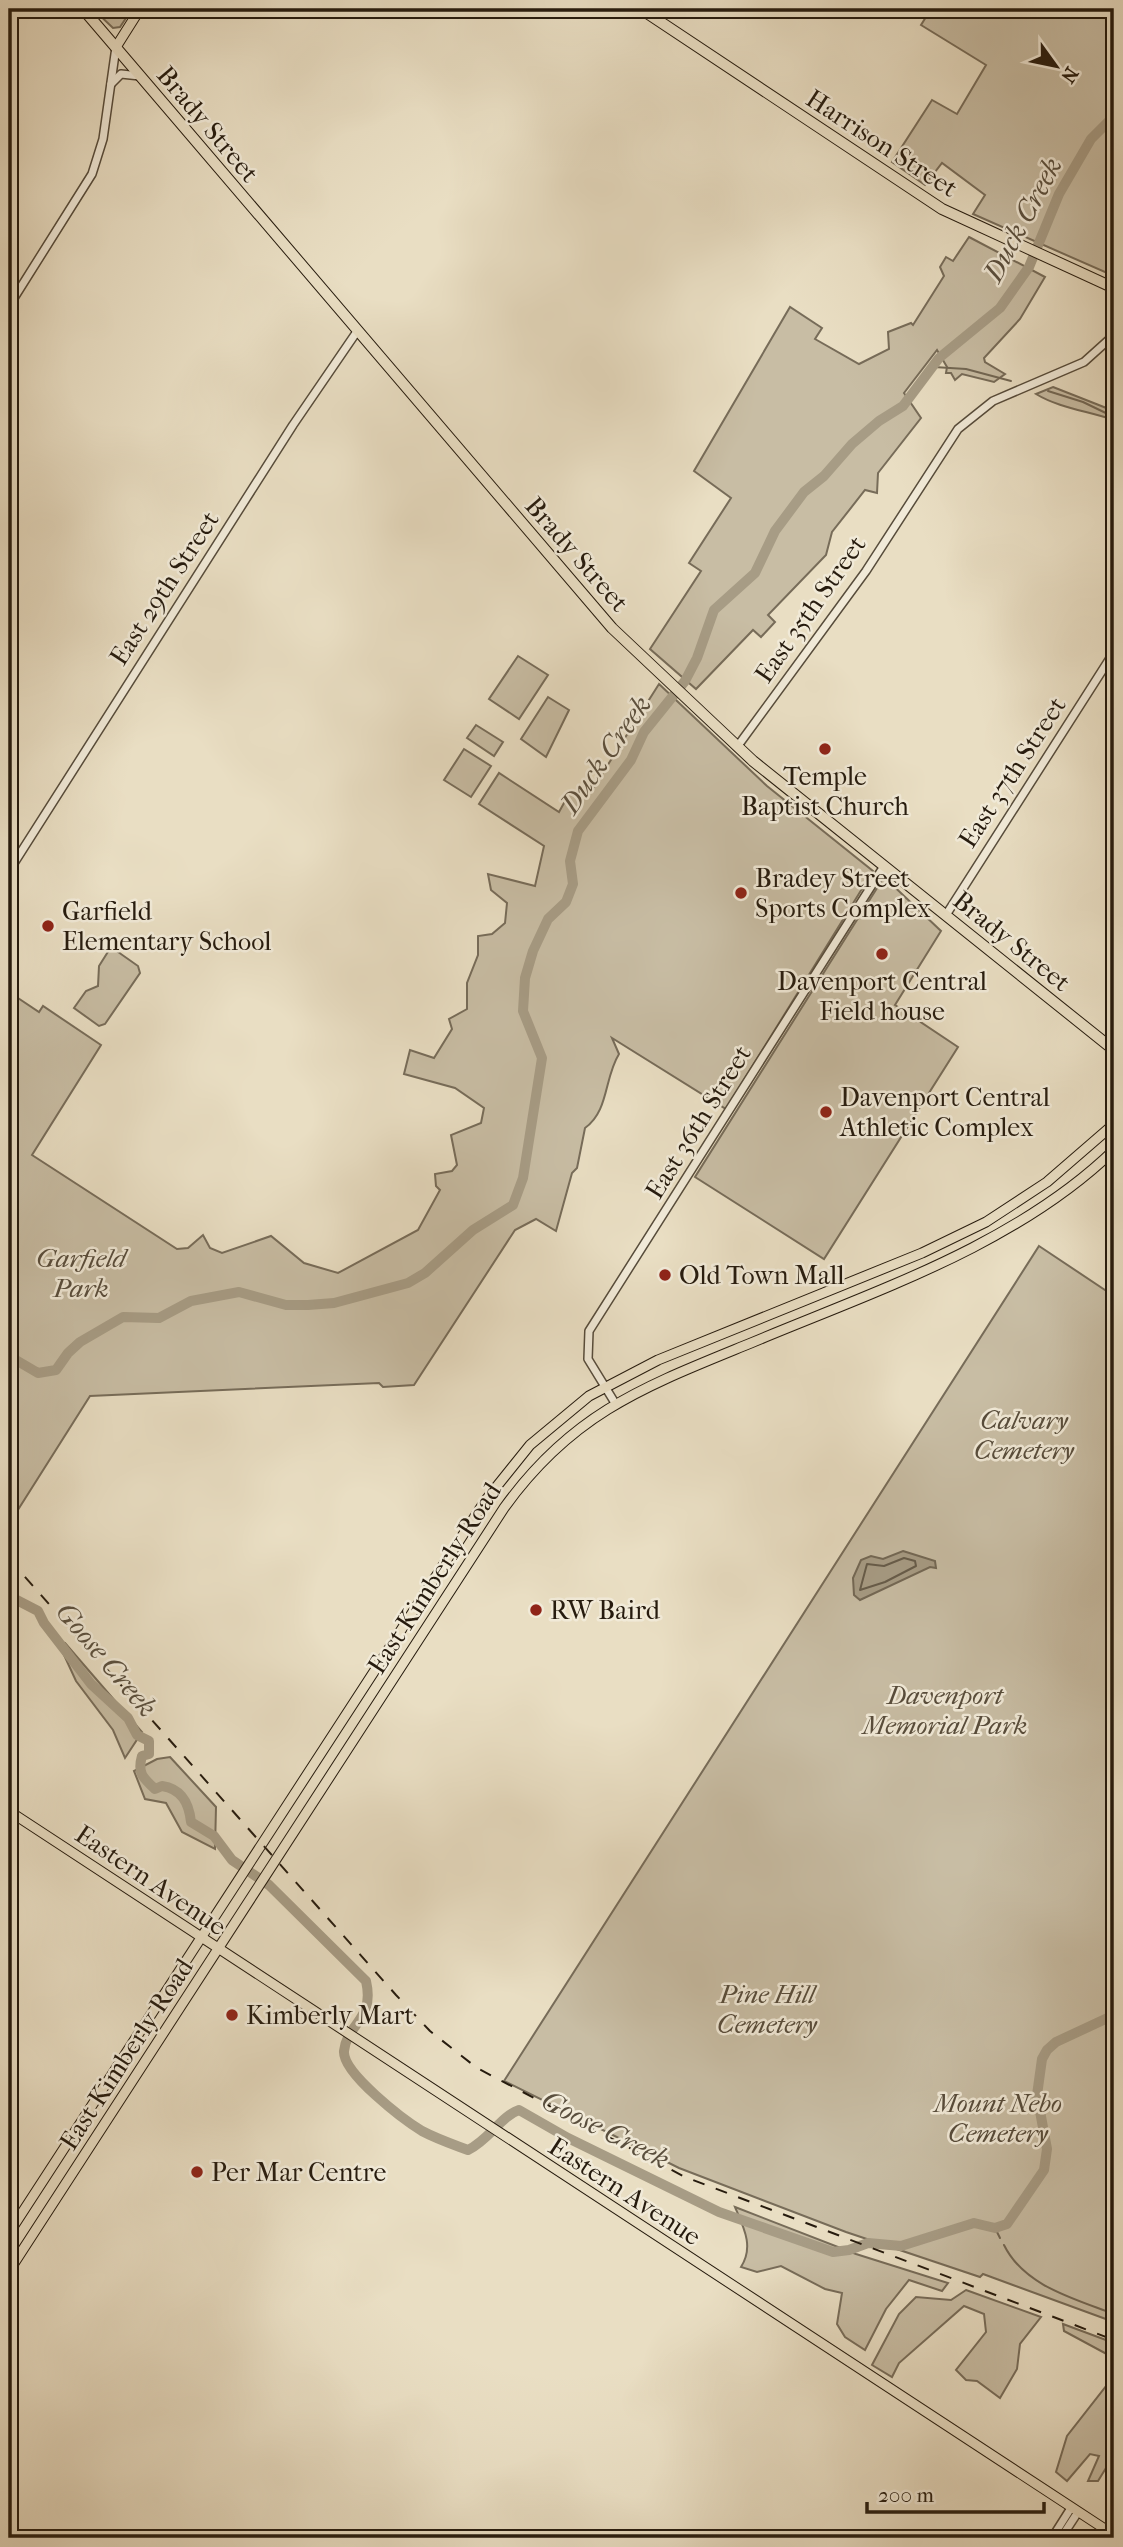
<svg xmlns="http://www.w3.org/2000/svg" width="1123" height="2547" viewBox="0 0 1123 2547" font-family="'IM FELL French Canon',serif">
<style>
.green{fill:#c8bda4;stroke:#776c59;stroke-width:2}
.water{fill:#a79c85;stroke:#736855;stroke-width:2}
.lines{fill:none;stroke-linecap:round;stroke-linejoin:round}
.shore{stroke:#665c4a;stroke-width:2}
.stream{stroke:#736855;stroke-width:2}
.river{stroke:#a79c85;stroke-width:10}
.minor-casing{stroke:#574c3b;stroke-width:10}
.major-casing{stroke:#261b0e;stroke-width:11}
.highway-casing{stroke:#261b0e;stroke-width:12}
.minor{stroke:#f1ead8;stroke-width:7}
.major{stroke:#e9dec3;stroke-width:9}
.highway{stroke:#e9dec3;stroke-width:10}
.rail{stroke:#261b0e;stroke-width:2;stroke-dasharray:12 12;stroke-linecap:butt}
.poi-dot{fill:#8f2418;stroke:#f1ead8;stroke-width:2.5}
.labels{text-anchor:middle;stroke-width:5;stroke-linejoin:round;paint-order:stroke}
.street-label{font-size:26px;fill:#261b0e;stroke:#f1ead8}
.poi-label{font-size:26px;fill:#261b0e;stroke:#f1ead8;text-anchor:start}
.park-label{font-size:26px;font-style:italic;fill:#574c3b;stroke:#f1ead8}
.water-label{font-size:28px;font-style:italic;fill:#5a4f3e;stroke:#f1ead8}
</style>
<rect width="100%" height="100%" fill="#e9dec3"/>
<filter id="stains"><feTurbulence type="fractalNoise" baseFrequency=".00286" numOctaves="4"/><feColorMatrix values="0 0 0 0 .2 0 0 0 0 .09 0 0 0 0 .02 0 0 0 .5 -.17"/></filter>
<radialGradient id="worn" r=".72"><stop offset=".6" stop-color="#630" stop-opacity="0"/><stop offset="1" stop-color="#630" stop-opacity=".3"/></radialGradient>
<g class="green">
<path d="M93,9H132L120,27L113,28Z"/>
<path d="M931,9H1114V276L973,214L985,195L942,163L925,185L892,162L932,100L957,114L986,65L921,25Z"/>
<path d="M969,237L1045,277L1020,319L984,358L985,362L1005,374L994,382L962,374L955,380L951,373H946L947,367L937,350L904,393L921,418L878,473L877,493L865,490L832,532L826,555L768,615L775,622L761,637L753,630L696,689L650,649L701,571L689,563L731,498L694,471L790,307L822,328L815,339L859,364L889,349L888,332L911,323L913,325L944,276L940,267L946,257L953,261Z"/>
<path d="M1053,387L1114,411V420C1088,411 1059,408 1036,394Z"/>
<path d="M518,656L548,675L519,719L489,699Z"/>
<path d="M659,684L767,786L873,871L726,1109L612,1038L619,1054C604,1078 609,1111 585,1128L577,1168L572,1173L556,1231L536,1219L515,1230L414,1385L383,1387L379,1383L90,1396L9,1524V992L39,1012L43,1006L101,1045L32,1155L177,1249L188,1248L203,1235L210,1248L222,1253L271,1236L304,1263L338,1273L418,1230L440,1190L436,1186L435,1174L452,1171L457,1165L451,1135L481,1123L484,1108L455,1088L404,1074L410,1050L434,1058L452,1029L449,1019L467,1009V983L478,955V936L492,934L505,923L507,903L491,890L488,874L535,886L544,846L479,804L499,773L559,812L569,794L590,793Z"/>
<path d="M548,697L569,710L546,757L521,739Z"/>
<path d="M476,725L503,742L494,756L467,738Z"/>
<path d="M464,749L491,766L471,797L444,780Z"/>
<path d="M884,877L941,931L895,1005L958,1047L824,1259L695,1177Z"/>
<path d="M111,947L138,966L140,973L105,1024L99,1026L74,1008L86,991L98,986L99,966Z"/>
<path d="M1039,1246L1111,1294L1114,1291V2322L983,2274L980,2277L846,2232L679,2168L504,2081Z"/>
<path d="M58,1642L65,1643L142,1732L125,1758L113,1730L76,1681Z"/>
<path d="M170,1757L216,1807L215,1849L182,1832L166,1803L145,1799L134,1771L157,1759Z"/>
<path d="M735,2207L856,2254L948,2283L942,2291L909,2280L886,2309L865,2350L845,2337L837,2324L842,2293L825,2289L781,2266L757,2272L741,2267C754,2247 744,2228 735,2207Z"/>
<path d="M966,2290L1041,2317L1020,2344L1017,2369L1000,2398L977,2381L966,2380L956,2370L986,2332L984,2314L964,2306L899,2363L892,2377L872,2365L899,2314L916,2297L951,2300Z"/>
<path d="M1063,2324L1114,2343V2358L1064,2331Z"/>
<path d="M1114,2376V2455L1098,2481H1088L1099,2456L1090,2454L1067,2481L1056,2472L1067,2436Z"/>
</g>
<path class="water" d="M903,1551L935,1561L936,1568L930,1567L860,1600L854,1595L853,1578L861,1560L871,1556L883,1559Z"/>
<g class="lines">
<path class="shore" d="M904,1558L915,1561L916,1566L885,1582L860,1590L867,1564L884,1566Z"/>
<g class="stream">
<path d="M934,367L966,369L1011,381"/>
<path d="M1048,391L1083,402L1114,417"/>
<path d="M995,2228L1000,2238"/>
<path d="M1004,2245C1024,2286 1075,2299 1114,2314"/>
</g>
<g class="river">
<path d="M9,1356L38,1373L56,1370L68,1353L80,1342L123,1317L159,1318L191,1301L239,1292L286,1305H308L334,1303L408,1283L425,1273L473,1230L513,1205L523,1178L542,1058L523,1011L525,978L533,951L548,919L566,902L573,884L570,861L578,831L631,760L644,732L685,681L697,658L714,610L755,573L775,531L804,492L824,476L852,444L879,421L903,406L939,358L1000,308L1029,267L1059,194L1091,139L1114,116"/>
<path d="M9,1596L38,1611L44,1623L91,1684L128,1718L137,1735L149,1741V1754L142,1756C137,1773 143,1778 155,1789L162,1786C182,1789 189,1803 191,1822L214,1836L232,1860L269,1885L366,1981C375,2020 347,2023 344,2051C342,2073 404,2120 422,2131C437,2139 452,2144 468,2150C489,2140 501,2116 519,2110L568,2138L719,2212L833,2252L849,2250L868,2243L901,2246L974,2223L995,2228L1007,2224L1044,2170L1047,2149L1037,2095L1042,2059L1047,2050L1056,2042L1114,2015"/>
</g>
<g class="minor-casing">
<g id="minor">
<path d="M111,84L121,74L140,76"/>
<path d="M9,306L92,174L103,139L116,47"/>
<path d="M737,747L866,571L958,429L993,401L1084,362L1114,335"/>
<path d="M9,871L293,425L358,330"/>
<path d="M946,915L1114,652"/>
<path d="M615,1403L588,1359L589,1331L884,866"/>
<path d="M1052,2538L1071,2508"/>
<path d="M1061,2538L1078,2512"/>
</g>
</g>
<g class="major-casing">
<g id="major">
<path d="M116,47L140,9"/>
<path d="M9,1811L1114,2535"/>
<path d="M9,2233L485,1501L530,1445L589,1396L658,1360L922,1253L986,1222L1047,1182L1114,1124"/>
<path d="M9,2271L504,1508C573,1412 646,1386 751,1343C875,1291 1016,1245 1114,1150"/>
</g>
</g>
<g class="highway-casing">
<g id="highway">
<path d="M83,9L612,628L753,761L1114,1050"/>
<path d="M641,9L942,209L1114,288"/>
</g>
</g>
<use href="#minor" class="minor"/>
<use href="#major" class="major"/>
<use href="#highway" class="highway"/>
<path class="rail" d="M9,1559L396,1995L430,2031L477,2068L685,2177L1114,2340"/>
</g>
<g class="poi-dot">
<circle cx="825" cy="749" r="7"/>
<circle cx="741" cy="893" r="7"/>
<circle cx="48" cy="926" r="7"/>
<circle cx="882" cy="954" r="7"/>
<circle cx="826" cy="1112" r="7"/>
<circle cx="665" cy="1275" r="7"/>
<circle cx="536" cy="1610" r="7"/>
<circle cx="232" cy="2015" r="7"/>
<circle cx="197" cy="2172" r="7"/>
</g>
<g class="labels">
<g class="street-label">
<text transform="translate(208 124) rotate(50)" y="9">Brady Street</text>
<text transform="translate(882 143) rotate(33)" y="9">Harrison Street</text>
<text transform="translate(577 554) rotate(49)" y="9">Brady Street</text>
<text transform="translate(164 588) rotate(-57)" y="9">East 29th Street</text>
<text transform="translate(810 609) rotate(-55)" y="9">East 35th Street</text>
<text transform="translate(1012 772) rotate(-57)" y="9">East 37th Street</text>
<text transform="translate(1012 941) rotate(39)" y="9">Brady Street</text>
<text transform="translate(698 1122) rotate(-58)" y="9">East 36th Street</text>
<text transform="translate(434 1578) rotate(-57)" y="9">East Kimberly Road</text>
<text transform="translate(151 1880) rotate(34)" y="9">Eastern Avenue</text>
<text transform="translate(126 2054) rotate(-57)" y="9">East Kimberly Road</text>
<text transform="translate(625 2191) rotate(33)" y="9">Eastern Avenue</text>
</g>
<g class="poi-label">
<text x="825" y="785" text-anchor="middle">Temple<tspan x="825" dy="30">Baptist Church</tspan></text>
<text x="755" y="887">Bradey Street<tspan x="755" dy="30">Sports Complex</tspan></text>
<text x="62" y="920">Garfield<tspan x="62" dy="30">Elementary School</tspan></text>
<text x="882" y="990" text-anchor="middle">Davenport Central<tspan x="882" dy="30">Field house</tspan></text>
<text x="840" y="1106">Davenport Central<tspan x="840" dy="30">Athletic Complex</tspan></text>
<text x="679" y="1284">Old Town Mall</text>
<text x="550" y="1619">RW Baird</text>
<text x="246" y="2024">Kimberly Mart</text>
<text x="211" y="2181">Per Mar Centre</text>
</g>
<g class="park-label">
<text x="81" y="1267">Garfield<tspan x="81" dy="30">Park</tspan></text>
<text x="1024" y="1429">Calvary<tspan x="1024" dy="30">Cemetery</tspan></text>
<text x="945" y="1704">Davenport<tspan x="945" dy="30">Memorial Park</tspan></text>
<text x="767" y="2003">Pine Hill<tspan x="767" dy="30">Cemetery</tspan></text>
<text x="998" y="2112">Mount Nebo<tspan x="998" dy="30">Cemetery</tspan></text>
</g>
<g class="water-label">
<text transform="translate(1022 219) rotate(-62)" y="10">Duck Creek</text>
<text transform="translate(605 754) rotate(-55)" y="10">Duck Creek</text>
<text transform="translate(107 1659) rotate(50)" y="10">Goose Creek</text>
<text transform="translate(606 2129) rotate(27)" y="10">Goose Creek</text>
</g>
</g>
<rect width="1123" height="2547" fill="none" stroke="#e9dec3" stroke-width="35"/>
<rect x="10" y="10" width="1102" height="2526" fill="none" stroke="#261b0e" stroke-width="3.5"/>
<rect x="18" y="18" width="1088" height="2512" fill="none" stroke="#261b0e" stroke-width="2"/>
<g transform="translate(1056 66) rotate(123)" stroke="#f1ead8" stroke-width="5" paint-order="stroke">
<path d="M0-5L12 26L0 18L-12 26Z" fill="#261b0e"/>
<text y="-10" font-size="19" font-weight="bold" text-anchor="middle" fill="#261b0e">N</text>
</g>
<path d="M867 2502v10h177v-10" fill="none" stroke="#261b0e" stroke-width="3.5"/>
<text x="878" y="2502" font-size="21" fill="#261b0e" stroke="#f1ead8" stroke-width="5" paint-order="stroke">200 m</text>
<rect width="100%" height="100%" filter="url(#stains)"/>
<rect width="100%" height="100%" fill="url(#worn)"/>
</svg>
